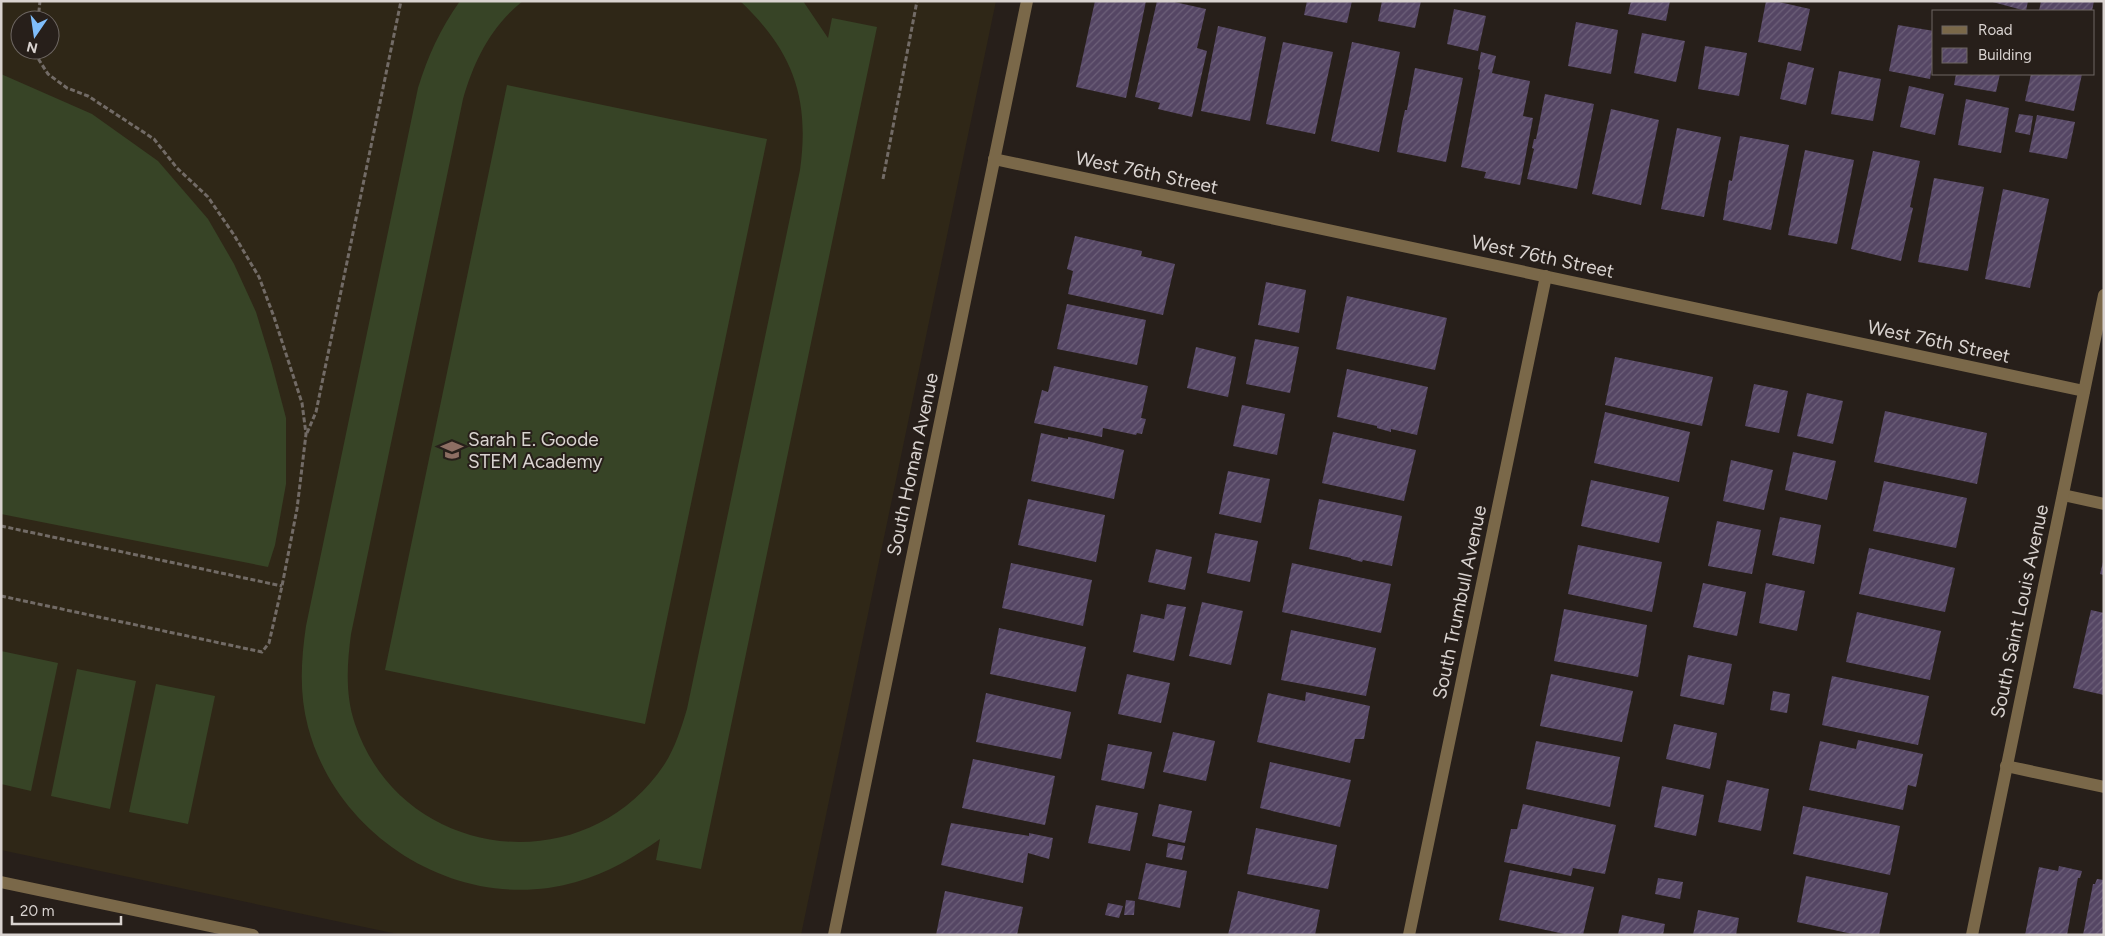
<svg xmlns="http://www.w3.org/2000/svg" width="2105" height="936" viewBox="0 0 2105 936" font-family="Figtree,sans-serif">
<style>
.education{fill:#2f2717;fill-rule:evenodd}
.garden{fill:#374426}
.building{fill:url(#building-hatch)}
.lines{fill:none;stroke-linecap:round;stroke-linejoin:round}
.path{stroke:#726b66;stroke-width:3;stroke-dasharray:5 2.5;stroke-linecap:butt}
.minor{stroke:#7a6849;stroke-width:12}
.labels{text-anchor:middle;stroke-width:4;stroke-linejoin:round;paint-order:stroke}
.street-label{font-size:19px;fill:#d9d3d0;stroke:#271f1a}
.poi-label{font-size:19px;fill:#d9d3d0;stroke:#271f1a;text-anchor:start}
</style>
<defs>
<pattern id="building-hatch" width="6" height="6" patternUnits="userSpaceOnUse" patternTransform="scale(1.25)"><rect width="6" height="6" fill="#554664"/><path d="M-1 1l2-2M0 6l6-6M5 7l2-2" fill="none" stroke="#6d6079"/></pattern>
</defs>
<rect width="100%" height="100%" fill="#271f1a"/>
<path class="education" d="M1,1H996L801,935H402L1,850ZM20,20H50V50H20Z"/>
<g class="garden">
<path d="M460,1H523C491,26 474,61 463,99L351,634C347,664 345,695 355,724C401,861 584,884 664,765C675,748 681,729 687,709L800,170C810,98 793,51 740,1H803L828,38L832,18L877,27L701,869L656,860L660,839C634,857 608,873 576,882C462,915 338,840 308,727C299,693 301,660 306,626L418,88C428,56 440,29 460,1Z"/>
<path d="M1,74L92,114L158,161L208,219L234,264L256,312L272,365L286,418V484L275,545L268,567L1,514Z"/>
<path d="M507,85L767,139L645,724L385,670Z"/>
<path d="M1,651L58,663L31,791L1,784Z"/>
<path d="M77,669L136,681L110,809L51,796Z"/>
<path d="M156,684L215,696L188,824L129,812Z"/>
</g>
<g class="building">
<path d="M1095,1H1146L1126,98L1076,87Z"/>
<path d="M1157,1H1170L1206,9L1197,48L1207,51L1192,117L1158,109L1160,103L1135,97Z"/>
<path d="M1307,1H1352L1347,23L1304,15Z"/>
<path d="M1382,1H1421L1415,28L1378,21Z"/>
<path d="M1631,1H1670L1666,21L1628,14Z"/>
<path d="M1766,1H1775L1810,9L1801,51L1758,42Z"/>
<path d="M1989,1H2028L2026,11Z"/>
<path d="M2041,1H2094L2092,11H2039Z"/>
<path d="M1454,9L1486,16L1478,51L1447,44Z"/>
<path d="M1576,22L1618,30L1611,74L1568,66Z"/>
<path d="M1898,25L1934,31V56L1930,79L1889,71Z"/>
<path d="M1218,26L1266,37L1250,121L1201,111Z"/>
<path d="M1642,33L1685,41L1676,82L1634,73Z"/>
<path d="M1283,42L1333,52L1315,134L1266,124Z"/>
<path d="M1352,42L1400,52L1379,152L1331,141Z"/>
<path d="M1705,46L1747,53L1739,96L1698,89Z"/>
<path d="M1481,52L1496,56L1492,73L1530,81L1523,116L1533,118L1520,185L1484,178L1486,172L1461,167L1480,70L1478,69Z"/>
<path d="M1788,62L1814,68L1806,105L1780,99Z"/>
<path d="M1415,68L1463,78L1446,162L1397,152L1402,123L1405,110H1407Z"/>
<path d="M1839,71L1881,79L1873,121L1831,114Z"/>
<path d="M1956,74H2000L1996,92L1954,85Z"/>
<path d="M2031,74H2082L2074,111L2025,101Z"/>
<path d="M1909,86L1944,94L1935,135L1900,127Z"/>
<path d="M1545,94L1594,104L1577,189L1527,179L1534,149L1532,148L1534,139H1536Z"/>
<path d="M1966,99L2009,108L2001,153L1958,145Z"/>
<path d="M1611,109L1659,120L1641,205L1592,194Z"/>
<path d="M2019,114L2033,116L2030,135L2015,132Z"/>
<path d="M2037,115L2075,122L2067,159L2029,152Z"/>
<path d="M1677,128L1721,137L1704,217L1661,209Z"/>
<path d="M1740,136L1789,145L1771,230L1723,220L1729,180L1732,181Z"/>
<path d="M1805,150L1854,160L1837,244L1788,235Z"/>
<path d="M1873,151L1920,161L1910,207L1913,208L1901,261L1851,249Z"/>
<path d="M1934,178L1984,187L1968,271L1918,262Z"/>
<path d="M2003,189L2049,199L2030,288L1985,279Z"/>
<path d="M1075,236L1142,251L1141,256L1175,264L1163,315L1068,294L1073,271L1067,269Z"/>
<path d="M1266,282L1306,290L1299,333L1258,325Z"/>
<path d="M1347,296L1447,318L1435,370L1336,349Z"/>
<path d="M1067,304L1146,320L1137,365L1057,349Z"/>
<path d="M1255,339L1299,347L1290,393L1246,384Z"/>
<path d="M1196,347L1236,357L1228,397L1187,388Z"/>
<path d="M1615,357L1713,377L1702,426L1605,405Z"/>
<path d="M1054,366L1148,386L1141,418L1146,419L1142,434L1137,433L1136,435L1103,428L1102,437L1034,423L1042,390L1048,392Z"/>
<path d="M1347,369L1428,387L1417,435L1391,429V432L1377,428V426L1337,417Z"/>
<path d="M1754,384L1788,391L1779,433L1745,426Z"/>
<path d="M1807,393L1843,401L1833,444L1797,436Z"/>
<path d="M1242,405L1285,414L1277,455L1233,446Z"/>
<path d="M1885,411L1987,433L1977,484L1874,462Z"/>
<path d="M1605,412L1690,432L1679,482L1594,463Z"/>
<path d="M1333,432L1416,450L1404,501L1322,483Z"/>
<path d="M1041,433L1068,439V437L1079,439L1124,450L1114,499L1031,481Z"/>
<path d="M1793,452L1836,461L1827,500L1785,490Z"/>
<path d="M1731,460L1773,470L1764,510L1723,501Z"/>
<path d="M1228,471L1270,479L1261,523L1219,514Z"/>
<path d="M1591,480L1669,497L1659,543L1581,526Z"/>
<path d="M1884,481L1967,498L1956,548L1873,531Z"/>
<path d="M1028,499L1105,515L1096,562L1018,545Z"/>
<path d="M1319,499L1402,516L1392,566L1363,560L1362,562L1351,559V558L1309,549Z"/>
<path d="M1780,517L1821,525L1814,564L1772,555Z"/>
<path d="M1717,521L1761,530L1752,574L1708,566Z"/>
<path d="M1215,533L1258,541L1250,582L1207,573Z"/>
<path d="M1578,545L1662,562L1652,612L1568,594Z"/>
<path d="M1869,548L1955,568L1945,612L1859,594Z"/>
<path d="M1156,549L1192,557L1185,590L1148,582Z"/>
<path d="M2103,562H2104V575L2100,574Z"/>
<path d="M1011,563L1092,580L1083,626L1002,608Z"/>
<path d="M1292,563L1391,584L1381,633L1282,612Z"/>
<path d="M1703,583L1746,592L1737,636L1693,627Z"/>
<path d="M1766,583L1805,591L1797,631L1759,623Z"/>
<path d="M1202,602L1243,611L1231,665L1189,656Z"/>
<path d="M1167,604L1186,607L1174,661L1133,652L1141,614L1164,619Z"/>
<path d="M1564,609L1647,625L1638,677L1554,661Z"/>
<path d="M2091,610L2104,613V695L2073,688Z"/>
<path d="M1857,612L1941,631L1930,680L1846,662Z"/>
<path d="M999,628L1086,647L1076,692L990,674Z"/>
<path d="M1291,630L1376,648L1366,696L1281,680Z"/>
<path d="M1688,655L1732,664L1724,705L1680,696Z"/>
<path d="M1127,674L1170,683L1161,723L1118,714Z"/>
<path d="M1551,674L1633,691L1622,742L1540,726Z"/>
<path d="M1832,676L1929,696L1918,745L1822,725Z"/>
<path d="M1773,691L1790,694L1787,713L1770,710Z"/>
<path d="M1306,692L1370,706L1364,739H1355L1350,763L1257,742L1268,693L1305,701Z"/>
<path d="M986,693L1071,712L1061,759L976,742Z"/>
<path d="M1674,724L1717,733L1710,769L1666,759Z"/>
<path d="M1173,732L1215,741L1206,781L1163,772Z"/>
<path d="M1858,740L1923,754L1916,787L1908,785L1903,810L1809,790L1820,741L1856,749Z"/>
<path d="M1536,741L1620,757L1610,807L1526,789Z"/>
<path d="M1108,744L1152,752L1144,789L1101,780Z"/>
<path d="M973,759L1055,776L1045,825L962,808Z"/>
<path d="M1270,762L1351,780L1340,827L1260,808Z"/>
<path d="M1727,780L1769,789L1761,831L1718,822Z"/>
<path d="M1662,786L1704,795L1696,836L1654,827Z"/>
<path d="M1159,804L1192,811L1185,843L1152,836Z"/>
<path d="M1523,804L1616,825L1605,874L1573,868L1571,876L1504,862L1511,829H1517Z"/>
<path d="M1096,805L1138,813L1130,851L1088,843Z"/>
<path d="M1803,806L1900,826L1890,875L1793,854Z"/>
<path d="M951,823L1029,836V833L1053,838L1049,859L1028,853L1023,883L941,865Z"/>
<path d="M1256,828L1337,845L1328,889L1247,874Z"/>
<path d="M1168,843L1185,846L1182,860L1166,857Z"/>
<path d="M1146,863L1187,871L1180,908L1138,899Z"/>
<path d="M2059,866L2082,871L2080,878H2078L2067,935H2025L2039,867L2058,871Z"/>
<path d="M1510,870L1594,887L1583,935H1569L1499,920Z"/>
<path d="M1806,876L1888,893L1879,935H1857L1797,922Z"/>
<path d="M1658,878L1683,882L1680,899L1655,894Z"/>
<path d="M2097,879L2104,880V935H2083L2093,884H2095Z"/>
<path d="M945,891L1023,907L1017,935H936Z"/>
<path d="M1238,891L1320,910L1315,935H1228Z"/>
<path d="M1126,900L1135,901L1134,915H1124Z"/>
<path d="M1108,903L1123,906L1119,918L1105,915Z"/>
<path d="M1698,910L1739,918L1736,935H1693Z"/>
<path d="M1622,915L1665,924L1663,935H1618Z"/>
</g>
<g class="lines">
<g class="path">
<path d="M38,20L40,1"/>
<path d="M883,179L917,1"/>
<path d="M307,433L316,412L401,1"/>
<path d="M1,526L282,586"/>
<path d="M1,596L262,652L269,643L282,586L297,509L306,434L302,403L274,317L259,277L234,235L208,197L177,168L154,139L88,96L67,88L48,74L39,60L38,50"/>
</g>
<g class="minor">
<path d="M994,159L2084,391"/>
<path d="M2063,495L2104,504"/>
<path d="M2006,766L2104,787"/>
<path d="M1,882L253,935"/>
<path d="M834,935L1027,1"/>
<path d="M1409,935L1546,276"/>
<path d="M1972,935L2104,295"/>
</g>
</g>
<defs>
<g id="school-bare" transform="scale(1.725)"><path d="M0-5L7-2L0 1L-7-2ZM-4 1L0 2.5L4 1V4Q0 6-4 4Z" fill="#8d6e63" stroke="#271f1a" stroke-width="2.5" paint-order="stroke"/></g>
</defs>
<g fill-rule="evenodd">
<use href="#school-bare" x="452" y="450"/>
</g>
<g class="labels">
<g class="street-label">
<text transform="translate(1147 172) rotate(12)" y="7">West 76th Street</text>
<text transform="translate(1543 256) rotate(12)" y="7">West 76th Street</text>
<text transform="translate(1939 341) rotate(12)" y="7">West 76th Street</text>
<text transform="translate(912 464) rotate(-78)" y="7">South Homan Avenue</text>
<text transform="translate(1459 602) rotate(-78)" y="7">South Trumbull Avenue</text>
<text transform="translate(2019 611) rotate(-78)" y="7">South Saint Louis Avenue</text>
</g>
<g class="poi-label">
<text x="468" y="446">Sarah E. Goode<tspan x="468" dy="22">STEM Academy</tspan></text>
</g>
</g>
<rect width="2105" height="936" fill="none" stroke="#d9d3d0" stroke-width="5"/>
<rect x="1932" y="10" width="162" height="65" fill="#271f1a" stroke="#6e6763"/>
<rect x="1942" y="26" width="25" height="8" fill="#7a6849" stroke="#6e6763"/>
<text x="1978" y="35" font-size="15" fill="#d9d3d0">Road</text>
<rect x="1942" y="48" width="25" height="15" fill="url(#building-hatch)" stroke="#6e6763"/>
<text x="1978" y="60" font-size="15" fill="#d9d3d0">Building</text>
<g transform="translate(35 35) rotate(193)"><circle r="24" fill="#271f1a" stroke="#6e6763"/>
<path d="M0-4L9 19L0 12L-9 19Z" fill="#7fbdfa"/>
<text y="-8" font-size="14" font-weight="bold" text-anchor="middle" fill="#d9d3d0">N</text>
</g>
<path d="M12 916v8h109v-8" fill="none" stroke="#d9d3d0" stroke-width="2.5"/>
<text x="20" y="916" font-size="15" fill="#d9d3d0" stroke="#271f1a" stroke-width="4" paint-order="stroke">20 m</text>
</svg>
